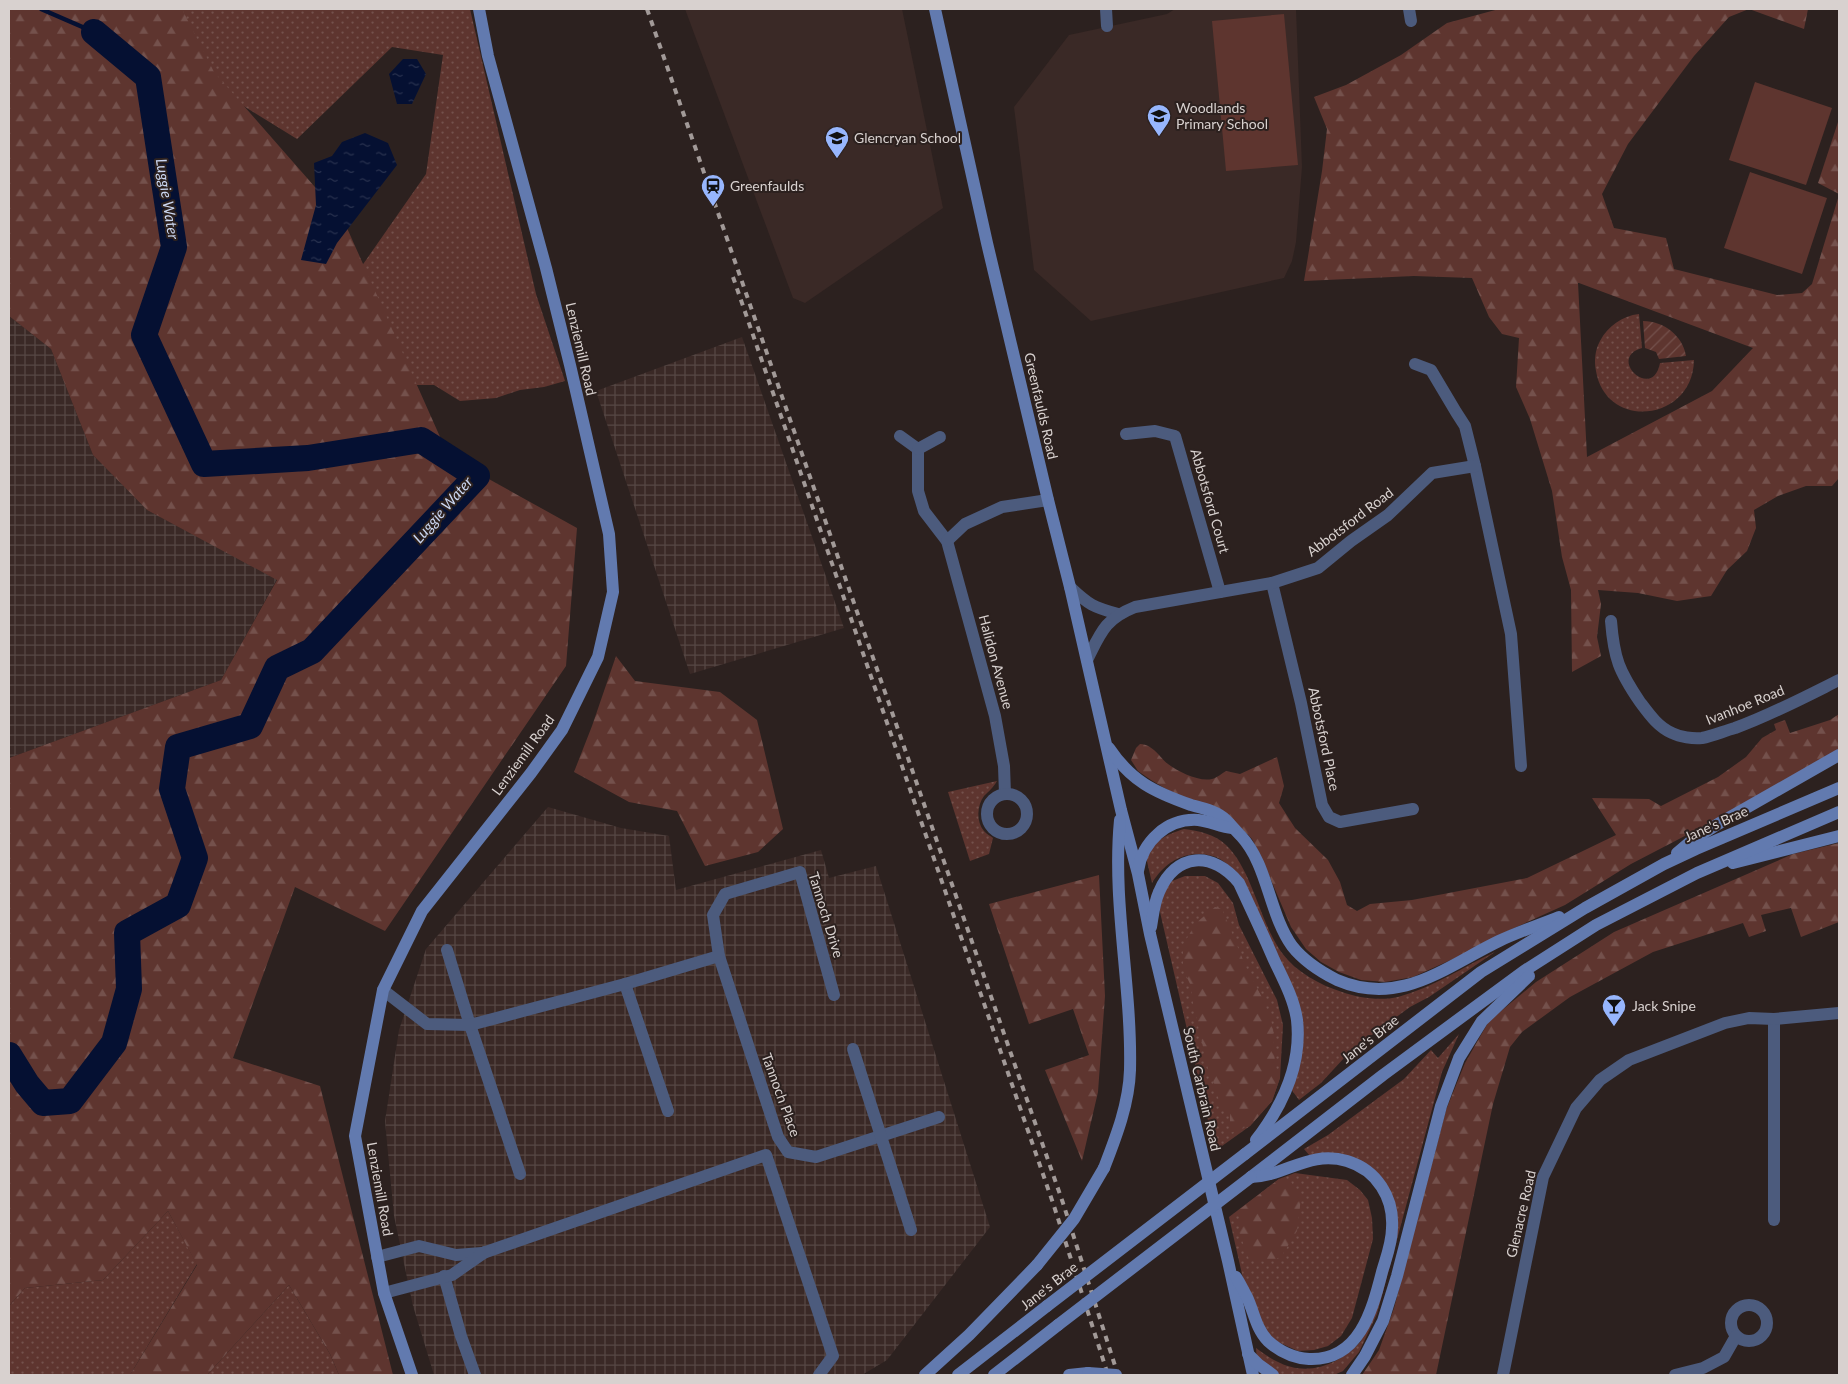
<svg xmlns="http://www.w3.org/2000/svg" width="1848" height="1384" viewBox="0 0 1848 1384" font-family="Lato,sans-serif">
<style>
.built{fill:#3a2926}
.industrial{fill:url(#industrial-grid)}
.grass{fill:url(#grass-dots)}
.forest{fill:url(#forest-firs);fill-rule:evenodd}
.garden{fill:url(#garden-furrows)}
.pitch{fill:#5e352f}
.water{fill:url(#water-ripples)}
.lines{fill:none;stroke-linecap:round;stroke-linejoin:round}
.stream{stroke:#051032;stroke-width:4.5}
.river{stroke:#051032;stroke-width:26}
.street{stroke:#4c5b7d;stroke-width:12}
.secondary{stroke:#627aaf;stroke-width:12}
.rail{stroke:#a29a98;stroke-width:4;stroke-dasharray:6 6;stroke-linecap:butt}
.secondary-bridge{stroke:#627aaf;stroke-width:12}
.labels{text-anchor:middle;stroke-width:4;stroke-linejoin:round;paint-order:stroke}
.poi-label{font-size:14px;fill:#d8d1cf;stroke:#2c211f;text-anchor:start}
.street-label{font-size:14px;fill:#d8d1cf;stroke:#2c211f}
.water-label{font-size:15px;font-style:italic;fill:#cbd7f2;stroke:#2c211f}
</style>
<defs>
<pattern id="industrial-grid" width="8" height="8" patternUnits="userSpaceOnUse" patternTransform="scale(1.25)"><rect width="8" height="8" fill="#3a2926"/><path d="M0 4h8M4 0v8" fill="none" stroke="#564744"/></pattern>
<pattern id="grass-dots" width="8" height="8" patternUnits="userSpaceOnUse" patternTransform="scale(1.25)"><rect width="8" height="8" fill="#5e352f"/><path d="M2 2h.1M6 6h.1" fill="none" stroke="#74514c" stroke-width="1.8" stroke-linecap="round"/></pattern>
<pattern id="forest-firs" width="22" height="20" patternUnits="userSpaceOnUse" patternTransform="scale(1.25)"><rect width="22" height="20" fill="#5e352f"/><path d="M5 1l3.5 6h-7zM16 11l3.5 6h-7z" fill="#74514c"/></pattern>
<pattern id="garden-furrows" width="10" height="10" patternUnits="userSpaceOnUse" patternTransform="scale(1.25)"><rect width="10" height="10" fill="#5e352f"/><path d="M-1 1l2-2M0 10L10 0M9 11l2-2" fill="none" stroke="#74514c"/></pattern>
<pattern id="water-ripples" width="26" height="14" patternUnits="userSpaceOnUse" patternTransform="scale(1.25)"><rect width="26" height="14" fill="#051032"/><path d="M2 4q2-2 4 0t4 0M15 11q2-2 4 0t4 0" fill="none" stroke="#29324f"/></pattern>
</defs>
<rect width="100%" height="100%" fill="#2c211f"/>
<g class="built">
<path d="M685,9H902L943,208L805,303L793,298Z"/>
<path d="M1175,9H1296L1302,167L1296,242L1292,261L1284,278L1091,321L1034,270L1014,107L1069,35L1167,14Z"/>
</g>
<g class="industrial">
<path d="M9,316L51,349L93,455L147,510L277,579L221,680L9,758Z"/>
<path d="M742,337L844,628L690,674L596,391Z"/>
<path d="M548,807L621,828L669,836L676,890L821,850L829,878L876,866L990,1227L887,1360L862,1375H434L413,1306L394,1216L385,1121L399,1030L426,949Z"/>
</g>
<g class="grass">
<path d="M77,9H470L536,294L565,381L544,387L520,390L496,398L460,401L434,385H391L343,293L426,174L443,55L392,47L297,139L140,42Z"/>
<path d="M1639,314L1642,348C1606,358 1653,402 1660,363L1694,360C1693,422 1606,431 1596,371C1594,361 1595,350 1600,341C1608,326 1622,316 1639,314Z"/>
<path d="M997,781C993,788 989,791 984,796C977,805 976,822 984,831C986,834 991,836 993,838L989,854L970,861L948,792Z"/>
<path d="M1184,829C1199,831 1215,834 1226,845C1252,869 1260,923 1282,953C1296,972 1320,985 1342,992C1359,998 1380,1001 1398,997C1432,988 1463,967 1495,952L1429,997L1410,1007L1365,1040L1345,1057L1321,1083L1299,1100L1291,1089L1303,1038L1232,868C1227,864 1221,859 1216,857C1189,848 1166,860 1152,883L1146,857C1157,839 1165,835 1184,829Z"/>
<path d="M1185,876H1205L1218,883L1233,903L1239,925L1277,1000L1283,1025L1280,1078L1272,1101L1250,1126L1215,1151L1160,912V899L1167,883Z"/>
<path d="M1459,1034L1442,1072L1377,1314L1359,1352L1343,1371L1334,1375H1276L1257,1361L1256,1348C1262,1352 1269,1358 1276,1361C1307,1378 1339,1365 1361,1341L1393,1219L1369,1172L1310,1156L1304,1149L1328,1135L1404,1079L1431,1050L1438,1058Z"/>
<path d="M1295,1173L1347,1180L1360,1190L1368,1200L1372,1218L1373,1239L1352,1318L1341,1336L1328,1346L1314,1350L1298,1351L1269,1338L1247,1296L1229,1217L1279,1179Z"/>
<path d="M168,1211L197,1264L130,1375H9V1306L25,1288L103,1280Z"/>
<path d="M289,1285L330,1354L339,1375H207Z"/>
</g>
<g class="forest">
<path d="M9,9H182L214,72L343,219L449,457L577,528L566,666L385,931L295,887L233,1058L320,1086L393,1375H339L330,1354L289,1285L207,1375H130L197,1265L168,1211L103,1280L25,1288L9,1306V758L221,680L277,580L147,510L93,455L51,349L9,316Z"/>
<path d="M1499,9H1808L1804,29L1749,9L1729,17L1694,56L1628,144L1602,194L1614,228L1666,238L1674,269L1777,295L1802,293L1812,284L1839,195V478L1832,486H1806L1778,496L1754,510L1756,528L1747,551L1727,570L1711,596L1677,601L1638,593L1598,590L1601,604L1597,637L1601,656L1572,672L1571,590L1562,557L1552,491L1530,419L1516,387L1519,338L1502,334L1489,317L1472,278L1414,276L1304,281L1322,171L1327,129L1314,97L1346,85L1401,55L1447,23ZM1578,283H1579L1753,348L1712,391L1587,457Z"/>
<path d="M1839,119V194L1818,183Z"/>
<path d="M616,656L635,681L720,692L757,720L783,829L758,852L705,866L677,811L629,802L574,772L592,726Z"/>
<path d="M1839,714V751L1704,826L1631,864L1565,905L1512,929L1464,954L1413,977L1385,982L1361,980L1339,972L1321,962L1306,949L1291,927L1262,859L1252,839L1235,822L1166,789L1151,780L1138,771L1131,760L1136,748L1140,744C1154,745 1159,757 1168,764C1179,772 1199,782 1212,779C1217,778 1222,773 1226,771L1240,774L1277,757L1284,786L1279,803L1295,828L1328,860L1340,882L1347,905L1357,911L1370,904L1412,900L1527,878L1616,835L1592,798L1649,799L1661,806L1718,777L1746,757L1762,738L1776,730L1774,724L1785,720L1790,733L1830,720Z"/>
<path d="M1839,843V922L1801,937L1791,908L1761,915L1766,931L1749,937L1743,923L1653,952L1570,997L1522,1032L1510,1047L1493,1104L1436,1375H1362L1379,1350L1394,1308L1446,1110L1465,1063L1489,1021L1536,982L1614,932L1793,854Z"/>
<path d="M1099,875L1105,996L1098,1092L1082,1161L1045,1070L1089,1055L1073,1009L1029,1024L989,904Z"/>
<path d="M1215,907L1222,909L1246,967L1264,1001L1273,1027L1275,1064L1280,1078L1272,1101L1250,1126L1230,1133V1113L1220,1104L1214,1083L1209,1073L1193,1003L1191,986L1183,969V945L1196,923Z"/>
<path d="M1279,1179L1291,1182L1301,1198L1297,1231L1281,1257L1267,1262L1249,1259L1239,1232L1240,1209Z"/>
</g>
<path class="garden" d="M1643,321C1664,321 1683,336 1686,356L1659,359L1656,352L1645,348Z"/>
<g class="pitch">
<path d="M1284,14L1298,165L1226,171L1212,21Z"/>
<path d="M1755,82L1832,108L1806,185L1729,160Z"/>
<path d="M1750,172L1827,198L1802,274L1724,248Z"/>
</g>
<g class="water">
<path d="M403,59H417L426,74L412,104H397L389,74Z"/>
<path d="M365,133L388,143L397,165L337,243L326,264L301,260L316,205L314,163L332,156L342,142Z"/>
</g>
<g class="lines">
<path class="stream" d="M41,9L94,32"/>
<path class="river" d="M9,1055L27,1084L43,1103L70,1101L114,1043L129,989L127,933L178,905L195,858L172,789L178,747L250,726L277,668L312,651L477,476L421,440L308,458L204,464L144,335L174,247L148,77L94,32"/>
<g class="street">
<path d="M1106,9L1107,26"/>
<path d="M1409,9L1411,21"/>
<path d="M1415,364L1431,370L1456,412L1465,426L1475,466L1511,634L1521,766"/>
<path d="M1126,434L1155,431L1175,436L1220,592"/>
<path d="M900,436L918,449V491L924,511L947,541L995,716L1004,766L1005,794"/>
<path d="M918,449L940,437"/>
<path d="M947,541L965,524L1002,507L1048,500"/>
<path d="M1272,583L1301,703L1322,805L1329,817L1340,822L1413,809"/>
<path d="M1070,587C1089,605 1093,607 1118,614"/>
<path d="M1611,621C1614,659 1619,671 1640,702C1649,714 1658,727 1672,733C1680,737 1693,739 1702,738C1713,736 1724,731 1735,728C1771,715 1805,697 1839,680"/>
<path d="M1087,660C1101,632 1105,619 1135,607L1272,583L1318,568L1351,541L1388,515L1432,473L1475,466"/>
<circle cx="1007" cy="814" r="20"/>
<path d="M447,950L470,1025L520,1174"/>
<path d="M719,956L778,1137L788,1152L816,1157L939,1117"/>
<path d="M625,984L668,1111"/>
<path d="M383,990L427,1024L470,1025L625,984L719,956L713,915L725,894L800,872L834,995"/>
<path d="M1774,1019V1220"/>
<path d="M853,1049L911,1230"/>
<path d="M483,1253L766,1155L833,1356L819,1375"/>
<path d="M377,1257L419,1246L456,1255L482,1253"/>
<path d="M444,1276L461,1336L475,1375"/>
<path d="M384,1293L452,1275L485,1252"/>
<circle cx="1749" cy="1323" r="18"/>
<path d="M1503,1375L1543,1177L1576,1108L1600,1080L1629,1060L1725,1023L1749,1018L1774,1019L1839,1013"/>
<path d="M1675,1375L1703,1368L1724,1357L1736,1336"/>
</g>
<g class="secondary">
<path d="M935,9L987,243L1048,500L1070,587L1121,810L1138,874L1150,934L1228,1261L1253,1375"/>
<path d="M1109,748C1131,781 1154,792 1191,805C1202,808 1217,811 1226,820C1231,825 1236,831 1241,836C1268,865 1269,914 1292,946C1303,960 1321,972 1337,980C1400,1007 1445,967 1499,941C1518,932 1539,925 1559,917"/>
<path d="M1677,853L1690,842L1718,824L1839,755"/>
<path d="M1733,863L1839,836"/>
<path d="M1138,871C1142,842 1167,818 1198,820C1209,821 1221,827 1232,828"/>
<path d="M1151,927C1153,915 1154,903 1159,892C1176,852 1213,851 1239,883C1251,909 1263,934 1274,960C1283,979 1294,999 1297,1020C1302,1065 1283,1105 1256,1140"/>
<path d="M1245,1154L1481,972L1585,908L1664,864L1696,849L1839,788"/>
<path d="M1104,1168C1116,1137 1129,1104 1130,1070C1132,986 1112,903 1120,820"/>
<path d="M1251,1177L1383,1075L1524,971L1596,925L1697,873L1839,812"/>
<path d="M1236,1277C1240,1283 1243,1290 1247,1297C1254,1312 1256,1329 1268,1341C1279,1351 1294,1358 1309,1359C1359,1361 1372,1311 1382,1272C1386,1258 1392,1243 1392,1228C1394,1198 1377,1170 1347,1161C1309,1150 1286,1176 1251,1177"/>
<path d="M1248,1354L1258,1364L1273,1375"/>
<path d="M412,1375L384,1293L355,1136L383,990L422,911L531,773L562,730L598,657L613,592L609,534L570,365L546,268L488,56L479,9"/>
<path d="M925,1375L969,1335L1037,1265"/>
<path d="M958,1375L1047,1306"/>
<path d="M994,1375L1058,1325"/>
<path d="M1069,1375L1088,1373"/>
<path d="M1352,1375L1365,1356L1383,1321L1397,1276L1441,1106L1459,1058L1482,1021L1529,976"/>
</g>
<g class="rail">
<path d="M647,9L1063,1203L1118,1375"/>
<path d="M733,277L1054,1206L1108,1375"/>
</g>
<g class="secondary-bridge">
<path d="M1037,1265L1074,1219L1104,1168"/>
<path d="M1047,1306L1245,1154"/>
<path d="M1058,1325L1251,1177"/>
<path d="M1088,1373L1116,1375"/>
</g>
</g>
<defs>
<g id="school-pin" transform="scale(1.25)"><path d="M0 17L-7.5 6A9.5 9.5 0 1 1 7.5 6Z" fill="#97b6fd" stroke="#2c211f"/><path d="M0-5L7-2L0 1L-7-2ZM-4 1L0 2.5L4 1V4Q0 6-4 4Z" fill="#111"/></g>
<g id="station-pin" transform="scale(1.25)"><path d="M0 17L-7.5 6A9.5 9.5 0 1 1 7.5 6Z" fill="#97b6fd" stroke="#2c211f"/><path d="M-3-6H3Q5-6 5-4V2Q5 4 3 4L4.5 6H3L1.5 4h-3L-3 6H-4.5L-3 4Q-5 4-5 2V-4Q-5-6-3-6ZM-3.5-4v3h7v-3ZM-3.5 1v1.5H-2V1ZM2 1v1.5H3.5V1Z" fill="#111"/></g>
<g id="bar-pin" transform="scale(1.25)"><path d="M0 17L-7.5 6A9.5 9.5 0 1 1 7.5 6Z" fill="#97b6fd" stroke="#2c211f"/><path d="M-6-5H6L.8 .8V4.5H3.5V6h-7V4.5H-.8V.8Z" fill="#111"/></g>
</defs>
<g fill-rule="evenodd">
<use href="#school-pin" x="1159" y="116"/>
<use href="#school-pin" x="837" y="138"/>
<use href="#station-pin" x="713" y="186"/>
<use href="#bar-pin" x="1614" y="1006"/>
</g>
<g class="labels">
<g class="poi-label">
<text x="1176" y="113">Woodlands<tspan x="1176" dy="16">Primary School</tspan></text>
<text x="854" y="143">Glencryan School</text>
<text x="730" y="191">Greenfaulds</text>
<text x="1632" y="1011">Jack Snipe</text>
</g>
<g class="street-label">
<text transform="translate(581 349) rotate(77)" y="5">Lenziemill Road</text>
<text transform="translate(1041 406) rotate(77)" y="5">Greenfaulds Road</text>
<text transform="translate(1210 501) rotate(74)" y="5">Abbotsford Court</text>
<text transform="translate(1350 522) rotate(-37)" y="5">Abbotsford Road</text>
<text transform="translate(996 662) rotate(75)" y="5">Halidon Avenue</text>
<text transform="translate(1745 705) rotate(-22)" y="5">Ivanhoe Road</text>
<text transform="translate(1324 739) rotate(78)" y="5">Abbotsford Place</text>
<text transform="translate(523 755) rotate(-54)" y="5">Lenziemill Road</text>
<text transform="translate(1716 824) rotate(-24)" y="5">Jane's Brae</text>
<text transform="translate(826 915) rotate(73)" y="5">Tannoch Drive</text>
<text transform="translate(1370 1039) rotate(-38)" y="5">Jane's Brae</text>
<text transform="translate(1202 1089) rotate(77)" y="5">South Carbrain Road</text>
<text transform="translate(781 1095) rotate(70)" y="5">Tannoch Place</text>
<text transform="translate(380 1189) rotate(80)" y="5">Lenziemill Road</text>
<text transform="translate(1521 1214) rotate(-77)" y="5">Glenacre Road</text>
<text transform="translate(1049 1286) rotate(-38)" y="5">Jane's Brae</text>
</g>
<g class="water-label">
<text transform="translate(167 199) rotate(81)" y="5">Luggie Water</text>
<text transform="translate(443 510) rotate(-49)" y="5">Luggie Water</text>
</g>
</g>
<rect width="1848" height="1384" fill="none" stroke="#d8d1cf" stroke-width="20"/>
</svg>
